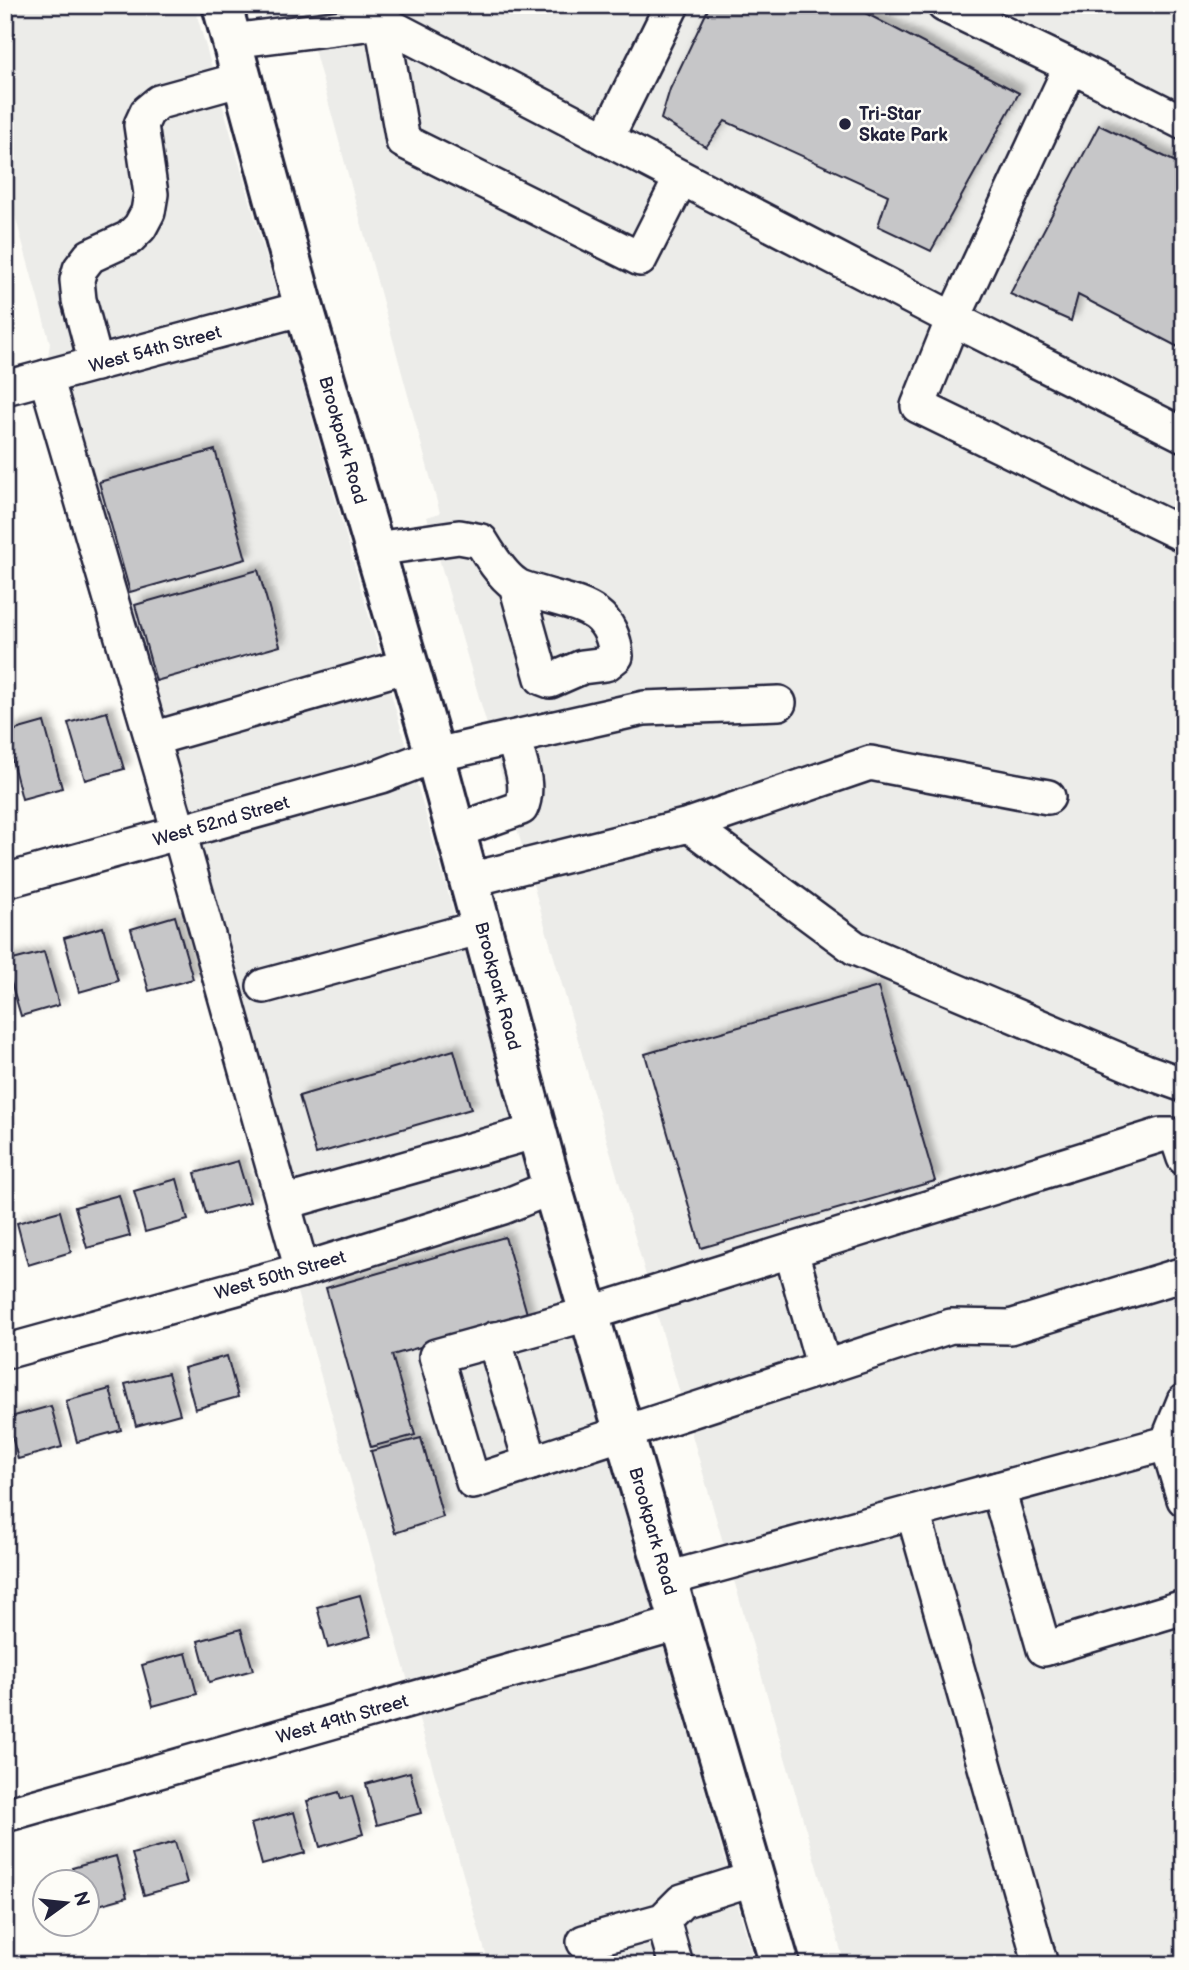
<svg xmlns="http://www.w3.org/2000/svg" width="1189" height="1970" viewBox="0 0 1189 1970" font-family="'Balsamiq Sans',sans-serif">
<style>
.built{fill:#ecece9}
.building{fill:#c6c6c8;stroke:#22223b;stroke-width:2;filter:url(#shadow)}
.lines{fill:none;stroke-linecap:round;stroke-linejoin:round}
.minor-casing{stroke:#22223b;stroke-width:38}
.major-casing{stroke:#22223b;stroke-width:44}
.minor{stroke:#fdfcf7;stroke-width:33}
.major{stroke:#fdfcf7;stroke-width:38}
.poi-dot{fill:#22223b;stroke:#fdfcf7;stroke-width:2.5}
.labels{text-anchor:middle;stroke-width:5;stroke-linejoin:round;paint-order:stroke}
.poi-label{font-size:18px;font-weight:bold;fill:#22223b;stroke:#fdfcf7;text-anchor:start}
.street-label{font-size:18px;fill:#22223b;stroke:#fdfcf7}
</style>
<defs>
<filter id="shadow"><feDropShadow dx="6" dy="-6" stdDeviation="3.5" flood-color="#0004"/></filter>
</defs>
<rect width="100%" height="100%" fill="#fdfcf7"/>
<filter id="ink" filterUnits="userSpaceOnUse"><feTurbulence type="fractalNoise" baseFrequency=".0143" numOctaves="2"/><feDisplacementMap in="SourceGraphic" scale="14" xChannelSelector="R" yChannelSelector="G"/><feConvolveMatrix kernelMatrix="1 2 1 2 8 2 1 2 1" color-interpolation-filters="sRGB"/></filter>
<g filter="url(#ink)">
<g class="built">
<path d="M5,5H194L755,1965H489L42,399L50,343L5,179Z"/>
<path d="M302,5H1184V1965H845L427,517L440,513Z"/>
</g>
<g class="building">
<path d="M710,5H850L1019,93L931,251L878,226L888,195L725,121L706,147L661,119L670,89Z"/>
<path d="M1099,125L1184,166V350L1078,295L1071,321L1010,294Z"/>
<path d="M215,450L246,559L130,592L99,482Z"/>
<path d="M258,570L280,646L156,681L135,605Z"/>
<path d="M107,712L124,769L85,780L68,723Z"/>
<path d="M44,722L62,788L22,799L5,733Z"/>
<path d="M175,916L193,979L149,991L131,929Z"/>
<path d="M103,927L118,981L79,992L64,938Z"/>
<path d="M44,952L59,1005L21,1016L5,962Z"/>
<path d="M878,987L935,1181L701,1248L645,1054Z"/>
<path d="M454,1050L471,1109L316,1154L299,1096Z"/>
<path d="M238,1161L250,1202L206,1214L195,1173Z"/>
<path d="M177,1179L188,1220L145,1232L134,1191Z"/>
<path d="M119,1195L130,1236L87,1248L75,1207Z"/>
<path d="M60,1211L71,1252L28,1265L17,1223Z"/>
<path d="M505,1237L528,1317L392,1355L415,1435L371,1447L326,1288Z"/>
<path d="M227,1356L238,1397L195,1409L184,1368Z"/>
<path d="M168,1373L180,1414L136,1426L125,1384Z"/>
<path d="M110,1389L121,1430L77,1442L66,1401Z"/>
<path d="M51,1406L62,1447L18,1459L7,1418Z"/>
<path d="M421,1438L443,1517L395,1533L371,1451Z"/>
<path d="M360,1595L371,1636L328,1648L317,1607Z"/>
<path d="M241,1629L253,1670L209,1682L198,1641Z"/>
<path d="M186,1653L197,1694L153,1706L142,1665Z"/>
<path d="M410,1772L421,1813L377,1825L366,1784Z"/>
<path d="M339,1792L341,1799L352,1796L363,1834L320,1847L307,1801Z"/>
<path d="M294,1812L305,1853L262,1865L251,1824Z"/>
<path d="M175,1842L187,1883L144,1895L132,1854Z"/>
<path d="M116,1856L127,1897L88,1908V1882H76L72,1868Z"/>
</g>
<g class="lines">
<g class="minor-casing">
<g id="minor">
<path d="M944,5L1071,66L953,319L918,406L1184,535"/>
<path d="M374,10L382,22L403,141L640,259L681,178"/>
<path d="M231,41L382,22L953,319L1184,435"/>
<path d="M1071,66L1184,123"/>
<path d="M606,139L672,5"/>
<path d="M96,364L79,300L77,280L80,269L90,256L129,238L140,227L148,212L151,194L141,125L147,112L159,102L242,79"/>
<path d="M46,377L179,832L302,1270"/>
<path d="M5,388L304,308"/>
<path d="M375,549L459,537L481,541C490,556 501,574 515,584C520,588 529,590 535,592C576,605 612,605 616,656L606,664L582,667L550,681L542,678L516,585"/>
<path d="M152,739L409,665"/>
<path d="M689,825L855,948L1145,1071L1184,1085"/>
<path d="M456,831L521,808C531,786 519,760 513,738"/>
<path d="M469,880L689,825L870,763L1048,797"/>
<path d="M5,881L381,776L435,755L644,708L779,703"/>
<path d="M264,986L482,927"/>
<path d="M1184,1158L1178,1140L1172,1135H1161L588,1314L436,1356L473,1482L951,1326L1010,1327L1184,1274"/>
<path d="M283,1203L537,1131"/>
<path d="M791,1251L824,1368"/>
<path d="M494,1339L531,1463"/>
<path d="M5,1352L302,1270L503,1207L552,1187"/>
<path d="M1167,1443L1184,1499"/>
<path d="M998,1489L1044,1649L1184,1607"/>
<path d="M913,1512L1167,1443L1184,1401"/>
<path d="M667,1579L913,1512L1041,1965"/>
<path d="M5,1815L679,1623"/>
<path d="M663,1920L676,1965"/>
<path d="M584,1942L663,1920L682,1901L755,1878"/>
</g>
</g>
<g class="major-casing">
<path id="major" d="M222,5L304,308L435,755L552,1187L780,1965"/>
</g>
<use href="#minor" class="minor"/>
<use href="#major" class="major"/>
</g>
</g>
<circle class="poi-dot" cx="845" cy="124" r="7"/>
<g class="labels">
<g class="poi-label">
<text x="859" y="120">Tri-Star<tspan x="859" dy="21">Skate Park</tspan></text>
</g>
<g class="street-label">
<text transform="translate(155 349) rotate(-15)" y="6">West 54th Street</text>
<text transform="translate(343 440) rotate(74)" y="6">Brookpark Road</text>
<text transform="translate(221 821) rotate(-16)" y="6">West 52nd Street</text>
<text transform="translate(498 986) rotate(75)" y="6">Brookpark Road</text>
<text transform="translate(280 1275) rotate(-16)" y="6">West 50th Street</text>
<text transform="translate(653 1531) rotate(74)" y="6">Brookpark Road</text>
<text transform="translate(342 1719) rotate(-16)" y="6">West 49th Street</text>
</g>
</g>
<rect width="1189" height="1970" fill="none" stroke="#fdfcf7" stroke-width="28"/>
<rect x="14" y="14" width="1161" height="1942" fill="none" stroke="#22223b" stroke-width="2.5" filter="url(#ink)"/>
<g transform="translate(66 1903) rotate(75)"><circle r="33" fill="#fdfcf7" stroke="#a5a5ac" stroke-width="2"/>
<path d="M0-5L12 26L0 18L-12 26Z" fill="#22223b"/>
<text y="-10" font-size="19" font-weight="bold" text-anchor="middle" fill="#22223b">N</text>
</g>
</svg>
